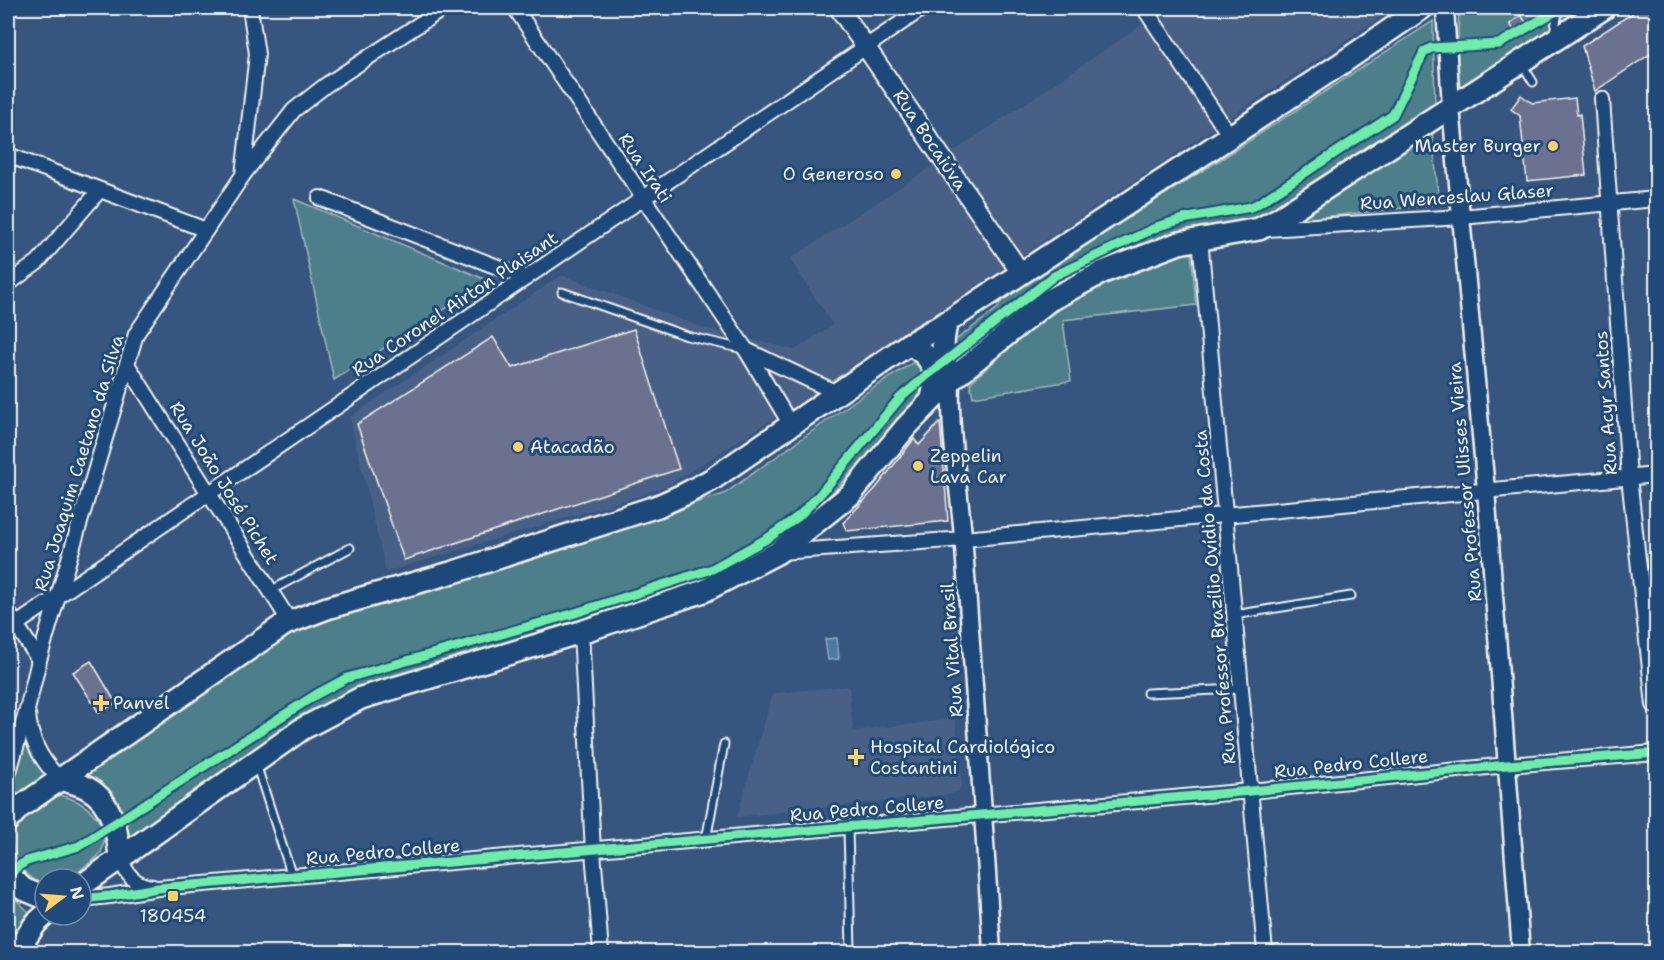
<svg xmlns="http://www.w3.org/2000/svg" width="1664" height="960" viewBox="0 0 1664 960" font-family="'Shantell Sans',sans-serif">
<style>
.built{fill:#496186}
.green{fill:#4d7f8b;stroke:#a0b8ba;stroke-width:1.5}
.water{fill:#4979a5;stroke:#8da9c0;stroke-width:1.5}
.building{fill:#6b728f;stroke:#f4f1e8;stroke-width:1.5}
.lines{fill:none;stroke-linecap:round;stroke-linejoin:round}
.service-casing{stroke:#f4f1e8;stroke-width:11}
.minor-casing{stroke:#f4f1e8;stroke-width:18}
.tertiary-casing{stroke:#f4f1e8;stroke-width:21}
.secondary-casing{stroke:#f4f1e8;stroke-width:22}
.primary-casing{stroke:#f4f1e8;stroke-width:26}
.service{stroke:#1f4a7a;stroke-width:7}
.minor{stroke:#1f4a7a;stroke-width:14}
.tertiary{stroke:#1f4a7a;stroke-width:16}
.secondary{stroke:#1f4a7a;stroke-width:18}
.primary{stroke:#1f4a7a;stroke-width:21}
.cycleway-casing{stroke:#1f4a7a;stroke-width:13}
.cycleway{stroke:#6deda7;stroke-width:9}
.poi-dot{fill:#ffd166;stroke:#1f4a7a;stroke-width:2}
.labels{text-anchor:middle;stroke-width:6;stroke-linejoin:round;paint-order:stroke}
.street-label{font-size:18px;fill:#f4f1e8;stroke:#1f4a7a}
.poi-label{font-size:18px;fill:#f4f1e8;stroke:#1f4a7a;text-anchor:start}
</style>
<rect width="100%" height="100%" fill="#365680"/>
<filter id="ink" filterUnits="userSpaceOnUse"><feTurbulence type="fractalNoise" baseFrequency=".0167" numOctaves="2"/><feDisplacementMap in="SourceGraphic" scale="12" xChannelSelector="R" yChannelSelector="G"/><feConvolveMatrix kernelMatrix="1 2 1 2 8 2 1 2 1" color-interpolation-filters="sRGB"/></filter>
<g filter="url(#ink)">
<g class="built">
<path d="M1167,8H1394L841,376L670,484L642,495L386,572L350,417L562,275L703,328L795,350L833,325L790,259L916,177Z"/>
<path d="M849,686L853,731L955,719L962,784L958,791L951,794L737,817L773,693Z"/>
</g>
<g class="green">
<path d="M1459,8H1596L1456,100Z"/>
<path d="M1433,21L1435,106L1254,223L1071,279L997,328L956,365L949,345L998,308L1003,296L1226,156Z"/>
<path d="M1432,130L1439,204L1294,220Z"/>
<path d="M294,199L489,281L334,380Z"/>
<path d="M1191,249L1196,305L1063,320L1071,381L973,397L970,383L1035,325L1088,291Z"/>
<path d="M923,356L932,387L801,526L727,569L566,631L346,696L125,840L79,778L283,634L323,616L724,494L867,392Z"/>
<path d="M25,733L34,758L48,777L8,806V793Z"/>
<path d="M59,795C83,800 109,819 103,847C101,856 91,862 84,867C79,871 74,877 69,879C62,881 52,879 45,879V886C28,878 16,867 13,848C12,842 11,835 14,830C23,814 44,803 59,795Z"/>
<path d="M8,892L29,912L8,945Z"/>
</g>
<path class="water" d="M837,638L839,659L828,660L825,639Z"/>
<g class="building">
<path d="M1640,8H1656V50L1595,91L1582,46Z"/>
<path d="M1521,15L1528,25L1516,33L1510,24Z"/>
<path d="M1521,95L1532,103L1575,98L1577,115L1580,114L1586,175L1527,181L1520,116L1511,109Z"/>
<path d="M634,329L679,469L404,560L357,424L493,337L512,368Z"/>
<path d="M940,422L948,521L847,531L843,523L876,488L914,439L919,445Z"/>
<path d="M91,661L116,703L99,713L73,672Z"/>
</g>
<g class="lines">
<g class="service-casing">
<g id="service">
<path d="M1553,37L1559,8"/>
<path d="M1522,64L1533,82"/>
<path d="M562,292L687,336L743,349"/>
<path d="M270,591L350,548"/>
<path d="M1234,615L1351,596"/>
<path d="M1147,693L1241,689"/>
<path d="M256,764L292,876"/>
<path d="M848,827L851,952"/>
<path d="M706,840L724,744"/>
</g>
</g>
<g class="minor-casing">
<g id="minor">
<path d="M515,8L746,350L791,425"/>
<path d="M1144,8L1230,136"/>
<path d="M1602,99L1629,477L1654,705"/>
<path d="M8,155L206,230"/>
<path d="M243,175L294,110L326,85L444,8"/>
<path d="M320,198L526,278"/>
<path d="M1267,229L1461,217L1656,199"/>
<path d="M1200,238L1265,952"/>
<path d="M8,284L38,262L100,190"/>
<path d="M746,350L837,393"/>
<path d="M127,364L290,622"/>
<path d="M780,552L964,539L1656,475"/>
<path d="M8,612L39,660"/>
<path d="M8,630L923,8"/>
<path d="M581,632L593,851L601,952"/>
<path d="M28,714C30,741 41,761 60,779"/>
<path d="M8,775L28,706L39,660L136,334L243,175L257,54L250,8"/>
<path d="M120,857C126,874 134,885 153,887"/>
<path d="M81,899L110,896L158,888L1251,791L1507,765L1656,753"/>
</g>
</g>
<g class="tertiary-casing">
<g id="tertiary">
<path d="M1445,8L1451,107L1486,490L1521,952"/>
<path d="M951,380C949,436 960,492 964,548C974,683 984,818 992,952"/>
</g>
</g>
<g class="secondary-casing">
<path id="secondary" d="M839,8L1021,273"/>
</g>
<g class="primary-casing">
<g id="primary">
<path d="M947,322C940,344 943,359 951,379"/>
<path d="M909,344C933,356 939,372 932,398"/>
<path d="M60,779C69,782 79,784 87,788C111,800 118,833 120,857"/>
<path d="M8,820L20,807L285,624L327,608L454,572L658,506L685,494L711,480L909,344L947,322L1339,65L1422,8"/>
<path d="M8,874L23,889L45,898"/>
<path d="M81,886L302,729L361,698L581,632L704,591L777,553L850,495L906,427L951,380L1048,301L1103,272L1179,243L1259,229L1278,219L1604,8"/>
<path d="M16,952L36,923L45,915"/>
</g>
</g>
<use href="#service" class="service"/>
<use href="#minor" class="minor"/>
<use href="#tertiary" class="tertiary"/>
<use href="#secondary" class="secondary"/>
<use href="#primary" class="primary"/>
<g class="cycleway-casing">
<g id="cycleway">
<path d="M8,877L17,867L27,861L79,846L317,694L347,678L572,614L712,569L768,538L799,516L821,493L900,398L925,377L1054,276L1159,226L1183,219L1251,207L1259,203L1393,115L1424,52L1431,48L1499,44L1561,8"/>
<path d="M81,899L110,896L158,888L1251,791L1507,765L1656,753"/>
</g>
</g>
<use href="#cycleway" class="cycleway"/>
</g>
</g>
<g class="poi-dot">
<circle cx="1553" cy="146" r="6"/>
<circle cx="896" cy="174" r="6"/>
<circle cx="518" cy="447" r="6"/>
<circle cx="918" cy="466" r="6"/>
<path d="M98 694h6v6h6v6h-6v6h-6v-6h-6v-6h6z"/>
<path d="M853 748h6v6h6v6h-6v6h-6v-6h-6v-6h6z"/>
<rect x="167" y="890" width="12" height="12" rx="3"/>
</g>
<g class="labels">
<g class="street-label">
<text transform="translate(930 140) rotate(56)" y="6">Rua Bocaiúva</text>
<text transform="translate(645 168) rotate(56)" y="6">Rua Irati</text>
<text transform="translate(1457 197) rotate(-4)" y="6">Rua Wenceslau Glaser</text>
<text transform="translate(455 304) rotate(-34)" y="6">Rua Coronel Airton Plaisant</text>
<text transform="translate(1606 403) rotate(-94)" y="6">Rua Acyr Santos</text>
<text transform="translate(79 463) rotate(-73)" y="6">Rua Joaquim Caetano da Silva</text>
<text transform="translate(1465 482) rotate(-95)" y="6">Rua Professor Ulisses Vieira</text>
<text transform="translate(224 483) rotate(58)" y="6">Rua João José Pichet</text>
<text transform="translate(1215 597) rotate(-95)" y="6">Rua Professor Brazílio Ovídio da Costa</text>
<text transform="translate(952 650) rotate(-94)" y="6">Rua Vital Brasil</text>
<text transform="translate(1351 764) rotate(-6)" y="6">Rua Pedro Collere</text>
<text transform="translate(867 809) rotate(-5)" y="6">Rua Pedro Collere</text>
<text transform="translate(383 852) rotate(-5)" y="6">Rua Pedro Collere</text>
</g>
<g class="poi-label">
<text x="1541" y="152" text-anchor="end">Master Burger</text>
<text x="884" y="180" text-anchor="end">O Generoso</text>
<text x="530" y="453">Atacadão</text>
<text x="930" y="462">Zeppelin<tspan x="930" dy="21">Lava Car</tspan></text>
<text x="113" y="709">Panvel</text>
<text x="870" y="753">Hospital Cardiológico<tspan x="870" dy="21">Costantini</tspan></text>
<text x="173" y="922" text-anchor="middle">180454</text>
</g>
</g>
<rect width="1664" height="960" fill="none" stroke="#1f4a7a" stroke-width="30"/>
<rect x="15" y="15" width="1634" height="930" fill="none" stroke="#f4f1e8" stroke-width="2" filter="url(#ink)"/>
<g transform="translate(63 897) rotate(74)"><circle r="28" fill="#1f4a7a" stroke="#748da6" stroke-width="1.5"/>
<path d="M0-4.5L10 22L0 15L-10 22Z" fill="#ffd166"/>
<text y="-9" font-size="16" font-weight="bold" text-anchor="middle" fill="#f4f1e8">N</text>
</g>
</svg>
